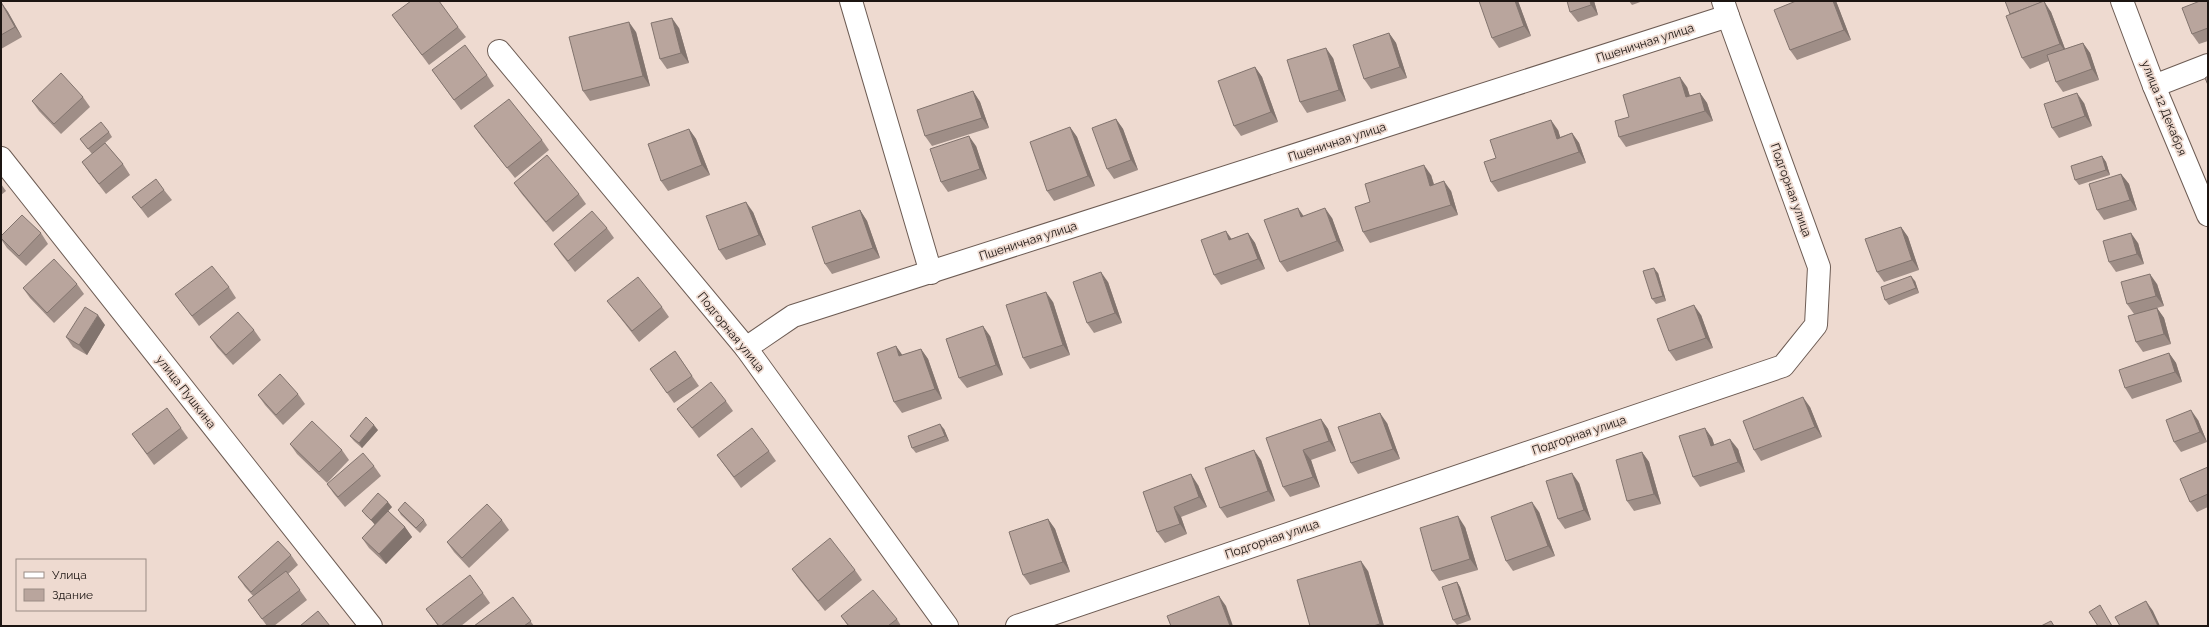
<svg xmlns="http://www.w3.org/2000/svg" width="2209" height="627" viewBox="0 0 2209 627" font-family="Raleway,sans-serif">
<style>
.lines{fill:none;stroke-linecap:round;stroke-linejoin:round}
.minor-casing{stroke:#6d5c54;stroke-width:24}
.minor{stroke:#fff;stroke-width:22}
.wall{fill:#9f8e87}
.shaded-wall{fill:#82746e}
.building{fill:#b9a59d;stroke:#82746e}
.labels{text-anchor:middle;stroke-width:3.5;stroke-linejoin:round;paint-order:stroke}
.street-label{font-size:12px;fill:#1c1512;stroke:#eedad0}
</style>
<rect width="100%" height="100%" fill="#eedad0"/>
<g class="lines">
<g class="minor-casing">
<g id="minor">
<path d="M851,1L931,273"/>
<path d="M2122,1L2154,86L2208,215"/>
<path d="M499,51L746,348L947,626"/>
<path d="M2154,86L2208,65"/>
<path d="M1,158L371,626"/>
<path d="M746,348L793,316L1728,16L1723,1"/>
<path d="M1017,626L1783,366L1816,325L1819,267L1728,16"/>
</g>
</g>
<use href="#minor" class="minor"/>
</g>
<g class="wall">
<path d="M1518,1L1531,36L1499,48L1492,38Z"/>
<path d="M1594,1L1598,15L1578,22L1570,12Z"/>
<path d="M1629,1H1643L1632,5Z"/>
<path d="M1796,1H1836L1851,40L1797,60L1790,50Z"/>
<path d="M2005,1H2041L2042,2L2051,12L2065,49L2083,43L2090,53L2099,80L2063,92L2056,82L2049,61L2030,69L2022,58L2010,14Z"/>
<path d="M2208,1V41L2199,44L2192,34Z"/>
<path d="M1,2L8,12L22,37L1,49Z"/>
<path d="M392,15L458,27L466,37L429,65Z"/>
<path d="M679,28L689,63L667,69L660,59Z"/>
<path d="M636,32L650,86L590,101L583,91Z"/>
<path d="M1389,33L1396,43L1407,78L1371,89L1364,79Z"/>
<path d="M1333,58L1346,101L1307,113L1300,102Z"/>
<path d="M1255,67L1262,77L1278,122L1241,136L1234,126Z"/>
<path d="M432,70L487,75L494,86L461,110Z"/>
<path d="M1687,87L1690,96L1700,93L1707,103L1713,121L1626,147L1619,137L1629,117Z"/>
<path d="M973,91L980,102L989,128L932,146L925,136Z"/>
<path d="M83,97L90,107L61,134L39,111L32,101Z"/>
<path d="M2084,103L2092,126L2059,138L2052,128Z"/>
<path d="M1116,119L1123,129L1138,170L1114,179L1107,169Z"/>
<path d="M474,126L542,140L549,150L515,178L481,136Z"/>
<path d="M1070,127L1077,137L1095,186L1054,201L1047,191Z"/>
<path d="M689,129L696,139L710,175L668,191L661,181Z"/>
<path d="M1558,130L1560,137L1572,133L1579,143L1586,163L1498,192L1491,182L1496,158Z"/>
<path d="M109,132L112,137L105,143L123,164L130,175L106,194L89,172L82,162L92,154L80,139Z"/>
<path d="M976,146L987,179L948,192L941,182Z"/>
<path d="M2102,156L2106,162L2110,175L2079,185L2075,180Z"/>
<path d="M2121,174L2129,184L2137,210L2104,220L2097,210Z"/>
<path d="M1431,175L1434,184L1451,191L1458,215L1370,243L1363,232L1370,202Z"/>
<path d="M514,183L579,194L586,204L553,232L521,193Z"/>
<path d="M1,184L6,191L1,195Z"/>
<path d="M164,190L172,200L148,218L132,197Z"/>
<path d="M860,210L867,221L880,258L832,274L825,264Z"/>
<path d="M753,212L766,245L726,260L719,250Z"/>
<path d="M1332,218L1344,251L1287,272L1280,262Z"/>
<path d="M1901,227L1908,237L1919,270L1884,282L1877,272Z"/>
<path d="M607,228L614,238L575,272L561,254L554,244Z"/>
<path d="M41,233L48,244L26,266L7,248L1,239V236Z"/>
<path d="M1248,233L1255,243L1265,269L1221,285L1214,275L1231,239Z"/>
<path d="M2138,243L2144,264L2116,272L2109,262Z"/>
<path d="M1658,273L1666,301L1656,304L1652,299Z"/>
<path d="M1915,281L1919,293L1889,305L1885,300Z"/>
<path d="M1108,282L1122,323L1094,333L1087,323Z"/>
<path d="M77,284L84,294L54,323L30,298L23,288Z"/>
<path d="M2157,284L2164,306L2157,308L2164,318L2171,344L2143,352L2136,342L2134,314L2127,304Z"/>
<path d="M229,287L236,298L199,326L175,294Z"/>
<path d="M607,301L662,307L669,317L639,342L615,311Z"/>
<path d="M1053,302L1070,355L1030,369L1023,358Z"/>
<path d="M1701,315L1713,348L1676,361L1669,351Z"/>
<path d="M105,325L87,355L73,347L66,337Z"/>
<path d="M254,330L261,340L233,365L217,347L210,337Z"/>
<path d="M990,336L1003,375L967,388L959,378Z"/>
<path d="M896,346L902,355L921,349L928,359L942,399L902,413L894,402Z"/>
<path d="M675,351L699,386L674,403L650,369Z"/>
<path d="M2169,353L2176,363L2182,382L2132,399L2125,388Z"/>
<path d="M298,394L305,404L283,425L265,405L258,395Z"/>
<path d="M726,401L733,411L699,438L677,409Z"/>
<path d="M1810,407L1822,437L1761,461L1754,450Z"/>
<path d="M1321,419L1328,429L1336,451L1311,460L1320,487L1290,497L1283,487Z"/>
<path d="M2198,420L2207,442L2181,452L2174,442Z"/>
<path d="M1387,423L1400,459L1358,474L1351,463Z"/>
<path d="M181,428L188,438L154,465L132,434Z"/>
<path d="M944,429L949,441L916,453L912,448Z"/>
<path d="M378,430L362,448L354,441L350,436Z"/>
<path d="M1712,438L1714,445L1738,449L1745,472L1700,487L1693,477Z"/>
<path d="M290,444L342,450L349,460L327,483L297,454Z"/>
<path d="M769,451L776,461L741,488L717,455Z"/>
<path d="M1642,452L1649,462L1661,504L1634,511L1627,501Z"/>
<path d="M1261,460L1275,501L1227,518L1220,508Z"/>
<path d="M374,466L381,476L345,507L334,494L327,484Z"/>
<path d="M2208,467V507L2197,512L2190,502Z"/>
<path d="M1579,483L1591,520L1565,529L1558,519Z"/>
<path d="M1198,485L1207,507L1181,517L1187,534L1165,543L1157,532L1143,492Z"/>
<path d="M392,507L388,511L405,527L412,537L386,564L369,548L362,538L375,524L366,516L362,511Z"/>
<path d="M398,510L424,520L427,525L420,533L401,515Z"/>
<path d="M1539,512L1555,556L1513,571L1506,561Z"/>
<path d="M1048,519L1055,529L1070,572L1030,585L1023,575Z"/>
<path d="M502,520L509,530L469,568L454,552L447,542Z"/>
<path d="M1465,527L1478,570L1439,581L1432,571Z"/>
<path d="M291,555L298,565L288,574L307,600L274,626H267L248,600L253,596L245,587L238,577Z"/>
<path d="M792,569L855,570L862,580L825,611L799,579Z"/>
<path d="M1368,571L1384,626H1310Z"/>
<path d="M1457,582L1460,587L1471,620L1457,625L1453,620Z"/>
<path d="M483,593L490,603L461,626H438L426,609Z"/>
<path d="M513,597L534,626H474Z"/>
<path d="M841,616L897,619L901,626H848Z"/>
</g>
<g class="shaded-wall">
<path d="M1515,1H1518L1531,36L1524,26Z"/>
<path d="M1590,1H1594L1598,15L1591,5Z"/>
<path d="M1833,1H1836L1851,40L1844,30Z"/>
<path d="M2044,1L2051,12L2067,54L2060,44Z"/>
<path d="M1,2L8,12L22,37L15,27Z"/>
<path d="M672,18L679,28L689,63L681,53Z"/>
<path d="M629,22L636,32L650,86L643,76Z"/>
<path d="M1389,33L1396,43L1407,78L1400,67Z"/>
<path d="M2083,43L2090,53L2099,80L2092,69Z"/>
<path d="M1326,48L1333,58L1346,101L1339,90Z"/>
<path d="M1255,67L1262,77L1278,122L1271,112Z"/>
<path d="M1680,77L1687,87L1693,107L1686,97Z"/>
<path d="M973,91L980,102L989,128L982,118Z"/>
<path d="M1700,93L1707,103L1713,121L1705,111Z"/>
<path d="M2077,93L2084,103L2092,126L2085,116Z"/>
<path d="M1116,119L1123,129L1138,170L1131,160Z"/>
<path d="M1551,120L1558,130L1564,149L1557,139Z"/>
<path d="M1070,127L1077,137L1095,186L1088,176Z"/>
<path d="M689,129L696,139L710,175L702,165Z"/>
<path d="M1572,133L1579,143L1586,163L1579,152Z"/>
<path d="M969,136L976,146L987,179L980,169Z"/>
<path d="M2102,156L2106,162L2110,175L2106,170Z"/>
<path d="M1424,165L1431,175L1437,196L1430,186Z"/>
<path d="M2121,174L2129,184L2137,210L2130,200Z"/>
<path d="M1444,181L1451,191L1458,215L1451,205Z"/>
<path d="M746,202L753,212L766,245L759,235Z"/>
<path d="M1298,208L1305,218L1301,217Z"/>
<path d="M1325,208L1332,218L1344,251L1337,241Z"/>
<path d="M860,210L867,221L880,258L873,248Z"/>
<path d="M1901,227L1908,237L1919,270L1912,260Z"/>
<path d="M1226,231L1233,241L1229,240Z"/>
<path d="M1248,233L1255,243L1265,269L1258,259Z"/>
<path d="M2131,233L2138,243L2144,264L2137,254Z"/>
<path d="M1654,268L1658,273L1666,301L1663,296Z"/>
<path d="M1101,272L1108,282L1122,323L1115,313Z"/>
<path d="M2150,274L2157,284L2164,306L2156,296Z"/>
<path d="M1911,276L1915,281L1919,293L1916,288Z"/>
<path d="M1046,292L1053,302L1070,355L1063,345Z"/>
<path d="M1694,305L1701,315L1713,348L1706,338Z"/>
<path d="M2157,308L2164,318L2171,344L2164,334Z"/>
<path d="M98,315L105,325L87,355L79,345Z"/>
<path d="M983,326L990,336L1003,375L996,365Z"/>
<path d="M896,346L903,356H899Z"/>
<path d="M921,349L928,359L942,399L935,389Z"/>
<path d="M2169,353L2176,363L2182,382L2175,372Z"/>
<path d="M1803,397L1810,407L1822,437L1815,427Z"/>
<path d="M2191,410L2198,420L2207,442L2200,432Z"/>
<path d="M1380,413L1387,423L1400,459L1393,449Z"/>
<path d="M1321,419L1328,429L1336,451L1329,441Z"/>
<path d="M940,424L944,429L949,441L945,436Z"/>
<path d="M374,425L378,430L362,448L359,443Z"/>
<path d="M1705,428L1712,438L1718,456L1711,446Z"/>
<path d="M1730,439L1738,449L1745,472L1738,462Z"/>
<path d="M1254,450L1261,460L1275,501L1268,491Z"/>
<path d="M1303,450L1311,460L1320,487L1313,477Z"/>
<path d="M1642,452L1649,462L1661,504L1654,494Z"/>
<path d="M1572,473L1579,483L1591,520L1584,510Z"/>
<path d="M1191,474L1198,485L1207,507L1199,497Z"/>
<path d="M388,502L392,507L375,525L371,520Z"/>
<path d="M1532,502L1539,512L1555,556L1548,546Z"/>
<path d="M1174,507L1181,517L1187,534L1180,524Z"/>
<path d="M1458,516L1465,527L1478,570L1470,559Z"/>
<path d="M1048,519L1055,529L1070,572L1063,562Z"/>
<path d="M405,527L412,537L386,564L379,554Z"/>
<path d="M1361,561L1368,571L1384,626H1381L1380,624Z"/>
<path d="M1457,582L1460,587L1471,620L1467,615Z"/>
<path d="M1219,596L1226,606L1233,626H1230Z"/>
<path d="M2146,601L2153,611L2160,626H2158Z"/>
</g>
<g class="building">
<path d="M411,1H439L458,27L422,55L392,15Z"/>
<path d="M1479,1H1515L1524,26L1492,38Z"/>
<path d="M1567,1H1590L1591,5L1570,12Z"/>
<path d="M1796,1H1833L1844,30L1790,50L1774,10Z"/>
<path d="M2005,1H2039L2040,3L2010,14Z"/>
<path d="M2044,1L2060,44L2022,58L2006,16Z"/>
<path d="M2200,1H2208V28L2192,34L2182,8Z"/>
<path d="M1,2L15,27L1,35Z"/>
<path d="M672,18L681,53L660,59L651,23Z"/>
<path d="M629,22L643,76L583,91L569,37Z"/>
<path d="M1389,33L1400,67L1364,79L1353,45Z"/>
<path d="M2083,43L2092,69L2056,82L2047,55Z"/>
<path d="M465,45L487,75L454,100L432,70Z"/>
<path d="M1326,48L1339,90L1300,102L1287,60Z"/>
<path d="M1255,67L1271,112L1234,126L1218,81Z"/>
<path d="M61,73L83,97L54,124L32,101Z"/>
<path d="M2208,76V85L2205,78Z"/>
<path d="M1680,77L1686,97L1700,93L1705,111L1619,137L1615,121L1629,117L1623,95Z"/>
<path d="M973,91L982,118L925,136L917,110Z"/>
<path d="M2077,93L2085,116L2052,128L2044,104Z"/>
<path d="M509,99L542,140L507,168L474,126Z"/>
<path d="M1116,119L1131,160L1107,169L1092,128Z"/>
<path d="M1551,120L1557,139L1572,133L1579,152L1491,182L1484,162L1496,158L1490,140Z"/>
<path d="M101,122L109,132L88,149L80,139Z"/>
<path d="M1070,127L1088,176L1047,191L1030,142Z"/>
<path d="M689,129L702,165L661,181L648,144Z"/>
<path d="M969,136L980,169L941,182L930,149Z"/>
<path d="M105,143L123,164L99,184L82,162Z"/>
<path d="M547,155L579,194L546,222L514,183Z"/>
<path d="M2102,156L2106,170L2075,180L2071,166Z"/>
<path d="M1424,165L1430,186L1444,181L1451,205L1363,232L1355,207L1370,202L1365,184Z"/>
<path d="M2121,174L2130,200L2097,210L2089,184Z"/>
<path d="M156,179L164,190L141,208L132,197Z"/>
<path d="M746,202L759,235L719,250L706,216Z"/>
<path d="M1298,208L1301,217L1325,208L1337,241L1280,262L1264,220Z"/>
<path d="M860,210L873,248L825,264L812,227Z"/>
<path d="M592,211L607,228L568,261L554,244Z"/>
<path d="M22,215L41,233L19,256L1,238V236Z"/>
<path d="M1901,227L1912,260L1877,272L1865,239Z"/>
<path d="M1226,231L1229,240L1248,233L1258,259L1214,275L1201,240Z"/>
<path d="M2131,233L2137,254L2109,262L2103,241Z"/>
<path d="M54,259L77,284L47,313L23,288Z"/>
<path d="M212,266L229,287L192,316L175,294Z"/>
<path d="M1654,268L1663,296L1652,299L1643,271Z"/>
<path d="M1101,272L1115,313L1087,323L1073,282Z"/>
<path d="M2150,274L2156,296L2127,304L2121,282Z"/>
<path d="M1911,276L1916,288L1885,300L1881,287Z"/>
<path d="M638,277L662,307L632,331L607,301Z"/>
<path d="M1046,292L1063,345L1023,358L1006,305Z"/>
<path d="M1694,305L1706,338L1669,351L1657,319Z"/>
<path d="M85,307L98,315L79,345L66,337Z"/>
<path d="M2157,308L2164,334L2136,342L2128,316Z"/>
<path d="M238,312L254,330L226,355L210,337Z"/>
<path d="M983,326L996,365L959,378L946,339Z"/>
<path d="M896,346L899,356L921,349L935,389L894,402L877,353Z"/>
<path d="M675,351L692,376L667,393L650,369Z"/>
<path d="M2169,353L2175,372L2125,388L2119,370Z"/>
<path d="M280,374L298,394L276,415L258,395Z"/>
<path d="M711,382L726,401L692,428L677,409Z"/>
<path d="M1803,397L1815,427L1754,450L1743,421Z"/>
<path d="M167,408L181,428L147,454L132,434Z"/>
<path d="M2191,410L2200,432L2174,442L2166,420Z"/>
<path d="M1380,413L1393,449L1351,463L1338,427Z"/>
<path d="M366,417L374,425L359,443L350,436Z"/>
<path d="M1321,419L1329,441L1303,450L1313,477L1283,487L1266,438Z"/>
<path d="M312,421L342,450L319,472L290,444Z"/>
<path d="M940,424L945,436L912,448L908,436Z"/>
<path d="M752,428L769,451L734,477L717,455Z"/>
<path d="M1705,428L1711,446L1730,439L1738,462L1693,477L1679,436Z"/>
<path d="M1254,450L1268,491L1220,508L1205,468Z"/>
<path d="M1642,452L1654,494L1627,501L1616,460Z"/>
<path d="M363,453L374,466L338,497L327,484Z"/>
<path d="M2208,467V494L2190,502L2180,479Z"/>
<path d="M1572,473L1584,510L1558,519L1546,481Z"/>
<path d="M1191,474L1199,497L1174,507L1180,524L1157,532L1143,492Z"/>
<path d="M378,493L388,502L371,520L362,511Z"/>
<path d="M405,502L424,520L416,528L398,510Z"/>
<path d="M1532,502L1548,546L1506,561L1491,517Z"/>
<path d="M487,504L502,520L462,558L447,542Z"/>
<path d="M388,511L405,527L379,554L362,538Z"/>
<path d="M1458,516L1470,559L1432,571L1420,528Z"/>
<path d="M1048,519L1063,562L1023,575L1009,532Z"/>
<path d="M830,538L855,570L818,601L792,569Z"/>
<path d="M278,541L291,555L251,592L238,577Z"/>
<path d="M1361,561L1380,624L1373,626H1310L1297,580Z"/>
<path d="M286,571L300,590L262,619L248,600Z"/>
<path d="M470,575L483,593L441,626H439L426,609Z"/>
<path d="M1457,582L1467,615L1453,620L1442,587Z"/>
<path d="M873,590L897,619L888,626H849L841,616Z"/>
<path d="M1219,596L1230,626H1171L1167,616Z"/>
<path d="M513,597L531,621L524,626H474Z"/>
<path d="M2146,601L2158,626H2120L2115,617Z"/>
<path d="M2100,605L2112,626H2098L2089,612Z"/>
<path d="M318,611L330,626H300Z"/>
<path d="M2051,621L2054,626H2041Z"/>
</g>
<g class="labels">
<g class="street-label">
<text transform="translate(1645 43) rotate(-18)" y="4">Пшеничная улица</text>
<text transform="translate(2164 108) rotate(68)" y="4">улица 12 Декабря</text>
<text transform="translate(1337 142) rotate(-18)" y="4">Пшеничная улица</text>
<text transform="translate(1791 190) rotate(70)" y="4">Подгорная улица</text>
<text transform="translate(1028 241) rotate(-18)" y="4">Пшеничная улица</text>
<text transform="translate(731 332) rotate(51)" y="4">Подгорная улица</text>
<text transform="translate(186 392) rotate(52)" y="4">улица Пушкина</text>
<text transform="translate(1579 435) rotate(-19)" y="4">Подгорная улица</text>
<text transform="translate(1272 539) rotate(-19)" y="4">Подгорная улица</text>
</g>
</g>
<rect width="2209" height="627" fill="none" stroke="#1c1512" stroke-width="4"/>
<rect x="16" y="559" width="130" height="52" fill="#eedad0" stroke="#9a8b84"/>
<rect x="24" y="572" width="20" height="6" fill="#ffffff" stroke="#9a8b84"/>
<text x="52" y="579" font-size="12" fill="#1c1512">Улица</text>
<rect x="24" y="589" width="20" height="12" fill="#b9a59d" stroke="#9a8b84"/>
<text x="52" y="599" font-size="12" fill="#1c1512">Здание</text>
</svg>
